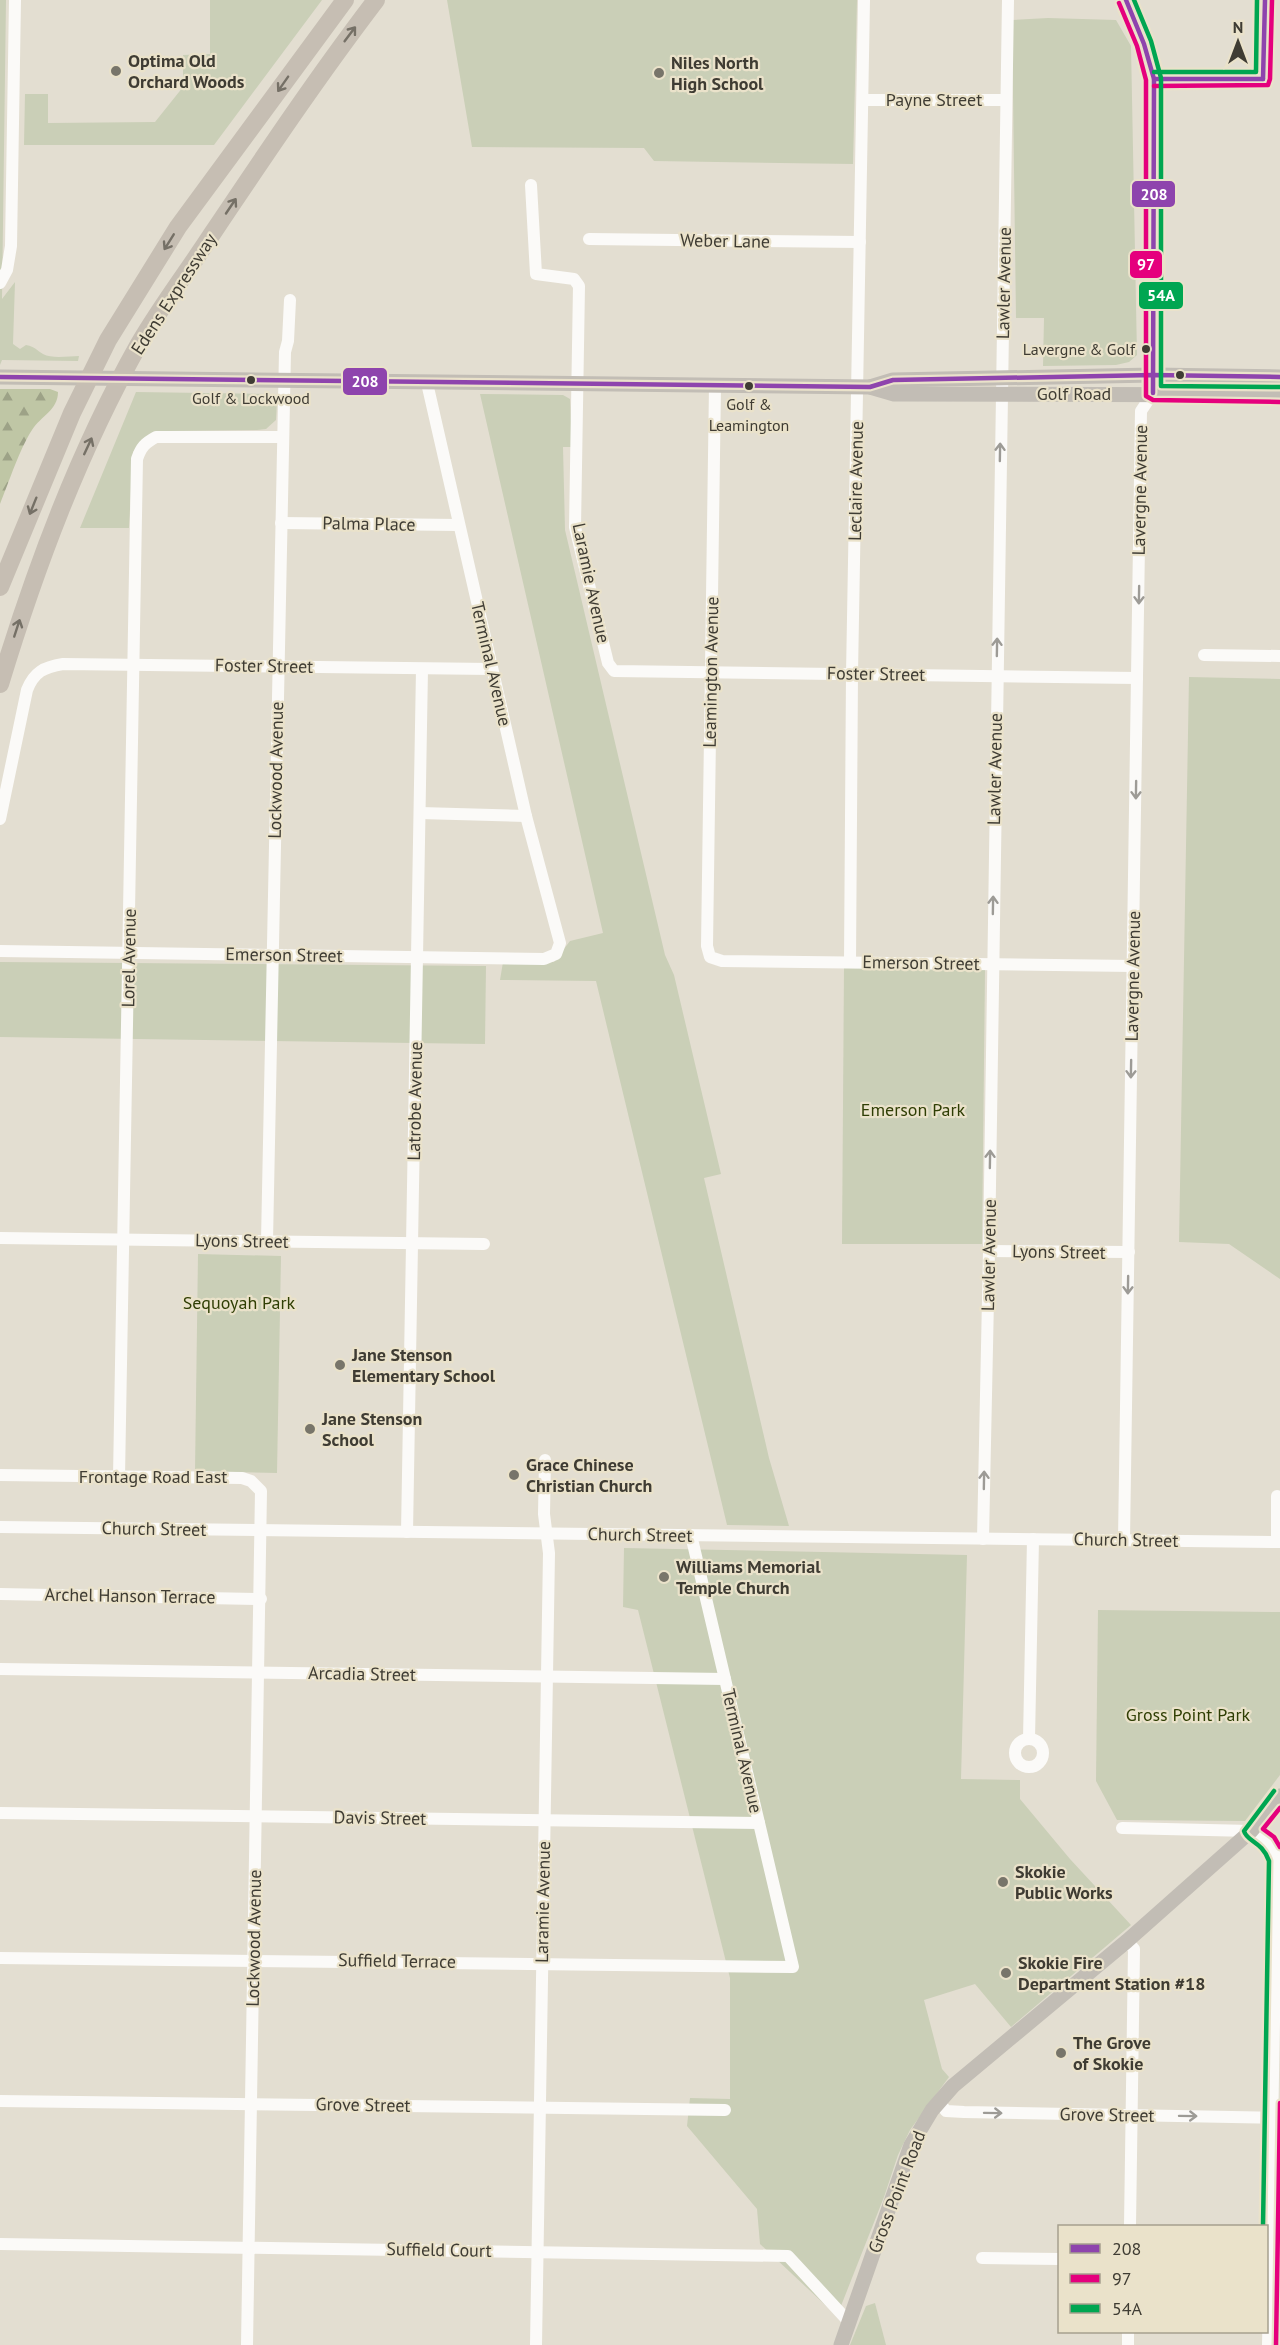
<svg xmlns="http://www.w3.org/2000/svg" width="1280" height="2345" viewBox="0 0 1280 2345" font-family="'PT Sans',sans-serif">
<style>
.green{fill:#cacfb7}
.forest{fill:url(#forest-firs)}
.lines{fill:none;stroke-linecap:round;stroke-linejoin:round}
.minor{stroke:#fbfaf8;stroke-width:12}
.major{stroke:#c2bdb5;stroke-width:15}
.highway{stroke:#c6beb3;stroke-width:18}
.bus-1-casing{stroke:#eae2ca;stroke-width:9}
.bus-2-casing{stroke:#eae2ca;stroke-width:9}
.bus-3-casing{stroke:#eae2ca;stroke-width:9}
.bus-1{stroke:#8e44ad;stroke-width:4.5}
.bus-2{stroke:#e5007d;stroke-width:4.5}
.bus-3{stroke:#00a651;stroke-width:4.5}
.oneway{stroke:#757066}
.oneway2{stroke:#9d9b96}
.poi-dot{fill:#78756a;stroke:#eae2ca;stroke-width:2}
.bus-dot{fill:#3f3c33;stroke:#eae2ca;stroke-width:2}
.labels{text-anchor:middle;stroke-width:4.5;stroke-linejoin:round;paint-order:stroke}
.bus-label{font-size:16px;fill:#3f3c33;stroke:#eae2ca}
.poi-label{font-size:18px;font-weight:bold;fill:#3f3c33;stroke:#eae2ca;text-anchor:start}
.street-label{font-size:18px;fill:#3f3c33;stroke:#eae2ca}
.park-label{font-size:18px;fill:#2f3e04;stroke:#eae2ca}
.line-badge{stroke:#eae2ca;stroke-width:2}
.badge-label{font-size:16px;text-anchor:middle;font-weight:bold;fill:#fff}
</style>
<defs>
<pattern id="forest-firs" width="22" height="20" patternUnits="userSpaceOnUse" patternTransform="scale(1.5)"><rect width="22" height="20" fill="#bfc6a5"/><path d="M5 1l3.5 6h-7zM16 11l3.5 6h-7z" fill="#9da287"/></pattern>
</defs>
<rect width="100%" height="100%" fill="#e3ded1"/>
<g class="green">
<path d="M0,0H6L2,299L15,282L13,344L20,349L26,345C36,347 36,350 43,354C52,359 69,356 79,356L78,361L2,360L0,365Z"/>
<path d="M210,0H322L214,145H24L25,94H48V123L155,122L183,87V55L210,54Z"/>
<path d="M447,0H857L853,164L654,161L644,148L472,147Z"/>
<path d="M1048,18L1116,20L1131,46L1137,355L1129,362L1116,365L1043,366L1044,318H1016L1012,20Z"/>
<path d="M136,392L271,394L277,401L276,420L266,429L257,430L168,431L142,439L133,452L129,528H80Z"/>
<path d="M480,394L563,395L570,399L572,447H563L565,530L665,955L674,975L721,1174L704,1178L769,1458L789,1526L727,1525L596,981L500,980L503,962H554L570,941L603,933Z"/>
<path d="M1189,677L1280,679V1279L1229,1244L1179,1242Z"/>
<path d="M0,962L486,966L485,1044L0,1037Z"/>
<path d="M844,967L985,970L982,1244H842Z"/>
<path d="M198,1254L281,1256L277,1473L195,1471Z"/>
<path d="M624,1548L967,1555L961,1779L1020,1780V1799L1070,1859L1131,1925L1011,2027L975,1984L924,2000L942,2069L949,2077L910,2130L898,2155L884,2197L837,2316L760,2244L757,2209L687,2126L690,2098L730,2099V1978L638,1610L623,1607Z"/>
<path d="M1098,1610L1280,1612V1775L1245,1821L1117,1820L1096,1781Z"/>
<path d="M875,2303L886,2345H850L866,2306Z"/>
</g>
<path class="forest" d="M0,389H50L58,392C58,410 41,416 32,430C20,448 9,482 0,504Z"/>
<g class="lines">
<g class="minor">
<path d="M863,100H1006"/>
<path d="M531,185L536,274L574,279L579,286L575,527L608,663L614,671L1137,678"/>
<path d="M589,239L860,242"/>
<path d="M0,283L7,270L11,246L15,0"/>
<path d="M715,386L707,946L710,957L722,961L1133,966"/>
<path d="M281,523L458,525"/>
<path d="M1204,655L1280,656"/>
<path d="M420,813L526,816"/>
<path d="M0,819L27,690C34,672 44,667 63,664L492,669"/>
<path d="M0,951L544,959L556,954L560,943L526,816L427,383"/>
<path d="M850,962L852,674L864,0"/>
<path d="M0,1238L484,1244"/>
<path d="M267,1241L285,352L288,341L290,300"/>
<path d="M989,1251L1129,1252"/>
<path d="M0,1475L242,1478L251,1481L261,1491L247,2345"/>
<path d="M119,1477L137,459C141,447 145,443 156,437H283"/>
<path d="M0,1527L1280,1542"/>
<path d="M407,1532L422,669"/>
<path d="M983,1539L989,1251L1008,0"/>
<path d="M1124,1540L1141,411L1153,393L1154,79L1144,44L1126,0"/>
<path d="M1277,1542V1496"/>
<path d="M0,1594L261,1599"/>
<path d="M0,1669L725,1679"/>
<circle cx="1029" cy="1753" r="14"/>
<path d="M1029,1739L1033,1539"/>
<path d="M0,1813L759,1823"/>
<path d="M1122,1828L1251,1831C1267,1838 1272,1844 1277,1860L1268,2345"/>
<path d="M1127,1941L1134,1949L1130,2226"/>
<path d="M0,1958L793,1967L691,1535"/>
<path d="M0,2101L725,2110"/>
<path d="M939,2102L946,2111L964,2112L1279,2118"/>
<path d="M0,2244L788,2256L849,2322"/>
<path d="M982,2258L1060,2259"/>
<path d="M536,2345L549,1553L544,1514L545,1460"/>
<path d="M1128,2345V2332"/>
</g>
<g class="major">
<path d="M0,377L870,387L894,394L1280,395"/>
<path d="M870,387L893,380L1153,375L1280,377"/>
<path d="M841,2345L911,2145L932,2110L953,2086L1127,1941L1251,1831L1280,1796"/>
</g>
<g class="highway">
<path d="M0,587L72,413L108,340L178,227L345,0"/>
<path d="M0,684C36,566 79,451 139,344C161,306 188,271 212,234C265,155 318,76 376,0"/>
</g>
<g class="bus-1-casing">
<g id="bus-1">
<path d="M1126,0L1144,44L1154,79L1153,393"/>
<path d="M1154,79H1263"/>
<path d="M1263,79L1265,0"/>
<path d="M0,377L870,387L893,380L1153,375L1280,377"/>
</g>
</g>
<g class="bus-2-casing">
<g id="bus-2">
<path d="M1119,3L1137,46L1146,80V396L1153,400L1280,402"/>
<path d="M1154,86L1268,85L1270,79L1272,0"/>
<path d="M1280,1808L1263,1829L1274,1837L1280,1847"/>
<path d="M1276,2345L1280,2103"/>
</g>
</g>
<g class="bus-3-casing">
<g id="bus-3">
<path d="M1134,0L1151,41L1161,78V386L1280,387"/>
<path d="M1154,72H1256L1257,0"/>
<path d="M1263,2226L1269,1861C1262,1841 1247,1842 1244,1831L1274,1791"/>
</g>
</g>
<use href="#bus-1" class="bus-1"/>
<use href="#bus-2" class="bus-2"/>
<use href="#bus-3" class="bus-3"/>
</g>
<defs><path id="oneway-shaft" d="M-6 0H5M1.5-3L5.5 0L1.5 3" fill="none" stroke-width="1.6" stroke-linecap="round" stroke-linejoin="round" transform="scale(1.5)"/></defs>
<g class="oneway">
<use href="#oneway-shaft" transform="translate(350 34) rotate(-53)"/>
<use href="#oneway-shaft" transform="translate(283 84) rotate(125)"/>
<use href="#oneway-shaft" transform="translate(231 206) rotate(-56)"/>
<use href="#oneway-shaft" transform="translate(169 242) rotate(122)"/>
<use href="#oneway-shaft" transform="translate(88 446) rotate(-65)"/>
<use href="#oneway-shaft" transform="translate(33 506) rotate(112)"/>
<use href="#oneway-shaft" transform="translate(17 628) rotate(-72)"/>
</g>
<g class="oneway2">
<use href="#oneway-shaft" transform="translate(1000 452) rotate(-89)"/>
<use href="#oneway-shaft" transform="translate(1139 595) rotate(91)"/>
<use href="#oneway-shaft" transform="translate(997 647) rotate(-89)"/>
<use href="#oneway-shaft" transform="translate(1136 790) rotate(91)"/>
<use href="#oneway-shaft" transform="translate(993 905) rotate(-89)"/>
<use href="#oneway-shaft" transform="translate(1131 1069) rotate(91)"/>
<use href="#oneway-shaft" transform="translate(990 1159) rotate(-89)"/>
<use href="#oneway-shaft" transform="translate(1128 1285) rotate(91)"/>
<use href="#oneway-shaft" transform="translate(984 1480) rotate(-89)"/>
<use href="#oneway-shaft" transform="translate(993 2113) rotate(1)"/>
<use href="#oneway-shaft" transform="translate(1188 2116) rotate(1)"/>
</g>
<g class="poi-dot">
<circle cx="116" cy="71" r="6"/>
<circle cx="659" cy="73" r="6"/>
<circle cx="340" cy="1365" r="6"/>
<circle cx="310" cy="1429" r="6"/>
<circle cx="514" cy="1475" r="6"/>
<circle cx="664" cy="1577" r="6"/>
<circle cx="1003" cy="1882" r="6"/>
<circle cx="1006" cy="1973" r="6"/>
<circle cx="1061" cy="2053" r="6"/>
</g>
<g class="bus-dot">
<circle cx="1146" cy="349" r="5"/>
<circle cx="1180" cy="375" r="5"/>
<circle cx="251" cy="380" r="5"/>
<circle cx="749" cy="386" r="5"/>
</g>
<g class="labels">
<g class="bus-label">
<text x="1135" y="355" text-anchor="end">Lavergne &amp; Golf</text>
<text x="251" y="404">Golf &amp; Lockwood</text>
<text x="749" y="410">Golf &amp;<tspan x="749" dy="21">Leamington</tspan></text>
</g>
<g class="poi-label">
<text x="128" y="67">Optima Old<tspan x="128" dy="21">Orchard Woods</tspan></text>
<text x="671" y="69">Niles North<tspan x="671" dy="21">High School</tspan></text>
<text x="352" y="1361">Jane Stenson<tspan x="352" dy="21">Elementary School</tspan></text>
<text x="322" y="1425">Jane Stenson<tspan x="322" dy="21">School</tspan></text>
<text x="526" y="1471">Grace Chinese<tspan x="526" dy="21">Christian Church</tspan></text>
<text x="676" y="1573">Williams Memorial<tspan x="676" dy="21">Temple Church</tspan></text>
<text x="1015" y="1878">Skokie<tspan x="1015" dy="21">Public Works</tspan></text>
<text x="1018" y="1969">Skokie Fire<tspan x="1018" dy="21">Department Station #18</tspan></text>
<text x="1073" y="2049">The Grove<tspan x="1073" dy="21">of Skokie</tspan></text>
</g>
<g class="street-label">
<text x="934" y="106">Payne Street</text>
<text transform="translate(725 241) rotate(1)" y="6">Weber Lane</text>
<text transform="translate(1004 283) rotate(-89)" y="6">Lawler Avenue</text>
<text transform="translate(174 294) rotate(-57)" y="6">Edens Expressway</text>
<text x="1074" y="400">Golf Road</text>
<text transform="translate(856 481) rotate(-89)" y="6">Leclaire Avenue</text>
<text transform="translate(1140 490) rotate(-89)" y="6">Lavergne Avenue</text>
<text transform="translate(369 524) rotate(1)" y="6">Palma Place</text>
<text transform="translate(591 583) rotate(78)" y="6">Laramie Avenue</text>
<text transform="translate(491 664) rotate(77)" y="6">Terminal Avenue</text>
<text transform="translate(264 666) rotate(1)" y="6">Foster Street</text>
<text transform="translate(711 672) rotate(-89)" y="6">Leamington Avenue</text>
<text transform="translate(876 674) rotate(1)" y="6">Foster Street</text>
<text transform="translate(995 769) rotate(-89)" y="6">Lawler Avenue</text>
<text transform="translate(276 770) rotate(-89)" y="6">Lockwood Avenue</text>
<text transform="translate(284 955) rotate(1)" y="6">Emerson Street</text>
<text transform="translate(129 958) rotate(-89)" y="6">Lorel Avenue</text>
<text transform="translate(921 963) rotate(1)" y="6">Emerson Street</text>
<text transform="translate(1133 976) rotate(-89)" y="6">Lavergne Avenue</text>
<text transform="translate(415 1101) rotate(-89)" y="6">Latrobe Avenue</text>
<text transform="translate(242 1241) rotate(1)" y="6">Lyons Street</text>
<text transform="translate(1059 1252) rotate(1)" y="6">Lyons Street</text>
<text transform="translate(989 1255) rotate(-89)" y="6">Lawler Avenue</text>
<text x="153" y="1483">Frontage Road East</text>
<text transform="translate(154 1529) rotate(1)" y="6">Church Street</text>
<text transform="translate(640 1535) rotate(1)" y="6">Church Street</text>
<text transform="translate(1126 1540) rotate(1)" y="6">Church Street</text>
<text transform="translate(130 1596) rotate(1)" y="6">Archel Hanson Terrace</text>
<text transform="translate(362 1674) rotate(1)" y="6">Arcadia Street</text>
<text transform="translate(742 1751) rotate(77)" y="6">Terminal Avenue</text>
<text transform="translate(380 1818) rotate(1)" y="6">Davis Street</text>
<text transform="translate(543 1902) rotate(-89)" y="6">Laramie Avenue</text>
<text transform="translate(254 1938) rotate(-89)" y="6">Lockwood Avenue</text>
<text transform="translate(397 1961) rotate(1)" y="6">Suffield Terrace</text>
<text transform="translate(363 2105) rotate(1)" y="6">Grove Street</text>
<text transform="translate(1107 2115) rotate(1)" y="6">Grove Street</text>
<text transform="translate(897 2192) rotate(-69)" y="6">Gross Point Road</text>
<text transform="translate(439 2250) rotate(1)" y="6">Suffield Court</text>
</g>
<g class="park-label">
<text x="913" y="1116">Emerson Park</text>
<text x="239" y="1309">Sequoyah Park</text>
<text x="1188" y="1721">Gross Point Park</text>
</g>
</g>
<g class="line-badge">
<rect x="1131" y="180" width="45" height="28" rx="6" fill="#8e44ad"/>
<rect x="1129" y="250" width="34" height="29" rx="6" fill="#e5007d"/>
<rect x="1138" y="281" width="46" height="29" rx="6" fill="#00a651"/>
<rect x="342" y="367" width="46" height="29" rx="6" fill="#8e44ad"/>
</g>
<g class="badge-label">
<text x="1154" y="200">208</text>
<text x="1146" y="270">97</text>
<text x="1161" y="301">54A</text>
<text x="365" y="387">208</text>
</g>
<rect x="1058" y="2225" width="210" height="108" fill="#eae2ca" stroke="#a6a08e" stroke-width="1.5"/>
<rect x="1070" y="2244" width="30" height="9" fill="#8e44ad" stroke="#a6a08e" stroke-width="1.5"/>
<text x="1112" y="2255" font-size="18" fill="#3f3c33">208</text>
<rect x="1070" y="2274" width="30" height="9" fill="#e5007d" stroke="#a6a08e" stroke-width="1.5"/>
<text x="1112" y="2285" font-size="18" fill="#3f3c33">97</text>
<rect x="1070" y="2304" width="30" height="9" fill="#00a651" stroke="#a6a08e" stroke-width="1.5"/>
<text x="1112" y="2315" font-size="18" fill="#3f3c33">54A</text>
<g transform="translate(1238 42)" stroke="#eae2ca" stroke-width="4.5" paint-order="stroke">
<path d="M0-4.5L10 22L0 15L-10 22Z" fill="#3f3c33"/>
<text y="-9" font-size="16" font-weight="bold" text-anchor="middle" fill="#3f3c33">N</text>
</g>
</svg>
